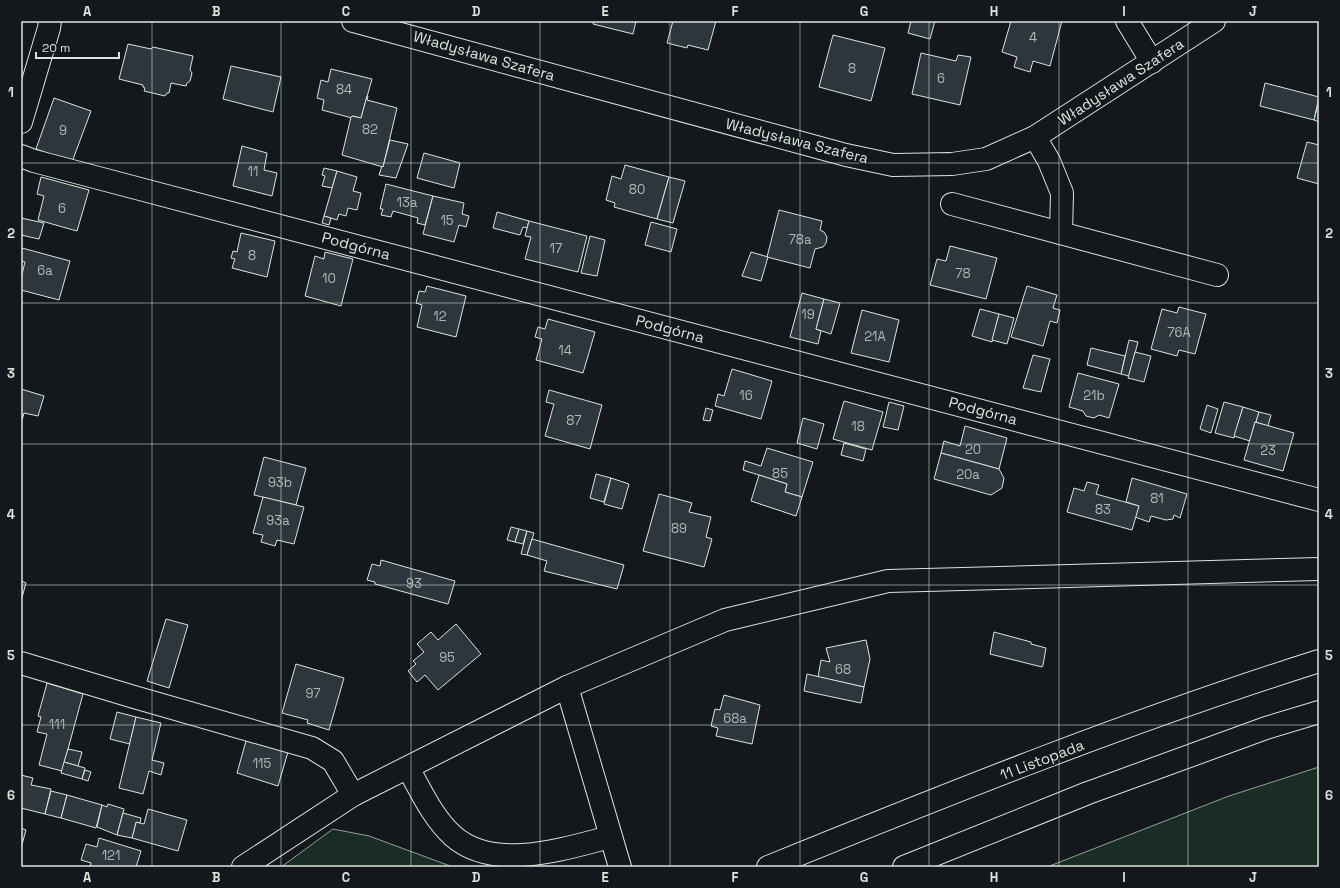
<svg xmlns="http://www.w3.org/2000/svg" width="1340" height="888" viewBox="0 0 1340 888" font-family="'Space Grotesk',sans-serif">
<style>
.green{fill:#1a2d24;stroke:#939e99}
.building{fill:#2c363c;stroke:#d8e6dc}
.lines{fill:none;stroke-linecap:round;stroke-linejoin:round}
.minor-casing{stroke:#d8e6dc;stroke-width:24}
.major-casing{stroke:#d8e6dc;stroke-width:24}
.minor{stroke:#14181c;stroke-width:22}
.major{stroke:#14181c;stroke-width:22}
.grid{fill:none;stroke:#d8e6dc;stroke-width:1;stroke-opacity:0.55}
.labels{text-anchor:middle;stroke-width:3;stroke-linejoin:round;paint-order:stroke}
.number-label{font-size:13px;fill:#adbab4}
.street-label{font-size:15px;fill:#d8e6dc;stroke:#14181c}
.neatline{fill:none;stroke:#d8e6dc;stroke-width:1.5}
.grid-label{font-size:13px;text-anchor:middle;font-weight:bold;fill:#d8e6dc}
</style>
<rect width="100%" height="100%" fill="#14181c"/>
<g class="green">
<path d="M1319,767V867H1047L1229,796Z"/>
<path d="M333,829L369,836L453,867H281Z"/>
</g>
<g class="building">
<path d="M594,21H636L633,34L593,24Z"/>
<path d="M673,21H716L708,50L688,45L687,48L667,43Z"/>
<path d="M911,21H935L930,39L908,33Z"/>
<path d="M1011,21H1062L1050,66L1033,61L1030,72L1014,67L1017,57L1002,52Z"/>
<path d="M833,35L885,48L871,101L819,87Z"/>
<path d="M128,44L151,49L153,47L193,56L190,70L192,73L190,81L187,83L186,86L171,83L169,93H167L165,96L144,91L145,88L143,87V85L119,79Z"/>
<path d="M921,53L956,61L958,55L971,57L960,105L912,94Z"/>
<path d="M231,66L281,77L273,112L223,99Z"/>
<path d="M331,69L372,79L361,118L352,116V118L322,110L324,100L317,98L321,80L328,82Z"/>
<path d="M1265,83L1319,97L1314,120L1260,106Z"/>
<path d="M367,96H368L367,100L397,108L383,167L342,155L351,117L352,116L361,118Z"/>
<path d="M54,98L91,111L72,162L36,149Z"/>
<path d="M1319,100V122L1314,120Z"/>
<path d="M390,140L408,144L396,178L379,175L382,166L383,167Z"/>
<path d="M1307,142L1319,145V184L1297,178Z"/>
<path d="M242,146L267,153L264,170L277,173L272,196L233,186Z"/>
<path d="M424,153L460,163L454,188L417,178Z"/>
<path d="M625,165L669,177L657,219L614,207L615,203L606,200L612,176L621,179Z"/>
<path d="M324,168L337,171L332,188L322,186L325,176L322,175Z"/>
<path d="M337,171L357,177L353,191L361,193L357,210L348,208L346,216L339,214L337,220L324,216Z"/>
<path d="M41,177L89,190L77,231L38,220L44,196L37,194Z"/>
<path d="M669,177L685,181L673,223L657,219Z"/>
<path d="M386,184L433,196L425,225L417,223L418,218L393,211L391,217L381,215L383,209H380Z"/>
<path d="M433,196L464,203L462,214L469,216L466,227L459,225L454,242L423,234Z"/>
<path d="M779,210L822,221L820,230L824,232L827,237L826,243L823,247L815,249L810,268L767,257Z"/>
<path d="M497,212L529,221L527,228L523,227L520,235L493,228Z"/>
<path d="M324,216L331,218L329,225L322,223Z"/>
<path d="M21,218L44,223L39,239L21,235Z"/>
<path d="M529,221L587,236L578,272L525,259L531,237L525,236Z"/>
<path d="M651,222L677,229L671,252L645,245Z"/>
<path d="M241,233L275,241L267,277L232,268L235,259L231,258L233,251L237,252Z"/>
<path d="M590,236L605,240L597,276L581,273Z"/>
<path d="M950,246L997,258L986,299L930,285L937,259L946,261Z"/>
<path d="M22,248L70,261L59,300L21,290V278L25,262L21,261Z"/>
<path d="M325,252L353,259L341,306L305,296L315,256L324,259Z"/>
<path d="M751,252L768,257L761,281L742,276Z"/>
<path d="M427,286L466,296L456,337L417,327L422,305L416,303L419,291L425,292Z"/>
<path d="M1027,286L1057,295L1053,308L1060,310L1057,323L1050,321L1043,346L1011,337Z"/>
<path d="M802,293L824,299L816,329L821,331L818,344L790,337Z"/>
<path d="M824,299L840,303L831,334L816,329Z"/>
<path d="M1179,307L1206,314L1195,354L1179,350L1177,356L1151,349L1162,309L1177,313Z"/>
<path d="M980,309L999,314L992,342L972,336Z"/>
<path d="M862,310L899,320L889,362L851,353Z"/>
<path d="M999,314L1014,318L1007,344L992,340Z"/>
<path d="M548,319L595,332L583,373L536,360L542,339L535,337L538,327L545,329Z"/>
<path d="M1129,340L1138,342L1129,376L1121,374Z"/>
<path d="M1091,348L1125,356L1121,374L1087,365Z"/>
<path d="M1135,352L1151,356L1144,382L1128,378Z"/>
<path d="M1033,355L1050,359L1041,392L1023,388Z"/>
<path d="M732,369L772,381L761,419L715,406L718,394L724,396Z"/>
<path d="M1078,373L1119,384L1109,418L1099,415L1094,418L1086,416L1083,411L1069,407Z"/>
<path d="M21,389L44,396L38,416L24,413L21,424Z"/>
<path d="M549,390L602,405L590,449L545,436L554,404L546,402Z"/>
<path d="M844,401L883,412L872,450L833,439Z"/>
<path d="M889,402L904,406L898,430L883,427Z"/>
<path d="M1224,402L1243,407L1234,438L1215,433Z"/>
<path d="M1207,405L1218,409L1211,433L1200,429Z"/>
<path d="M1243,407L1259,412L1256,422H1255L1250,441L1234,436Z"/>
<path d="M706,408L713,410L710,421L703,420Z"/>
<path d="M1259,412L1271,415L1268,426L1256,422Z"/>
<path d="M803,418L824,424L817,449L797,443Z"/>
<path d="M1255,422L1294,433L1283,471L1244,460Z"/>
<path d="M965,426L1007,438L999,469L941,453L944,441L960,446Z"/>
<path d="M844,443L866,449L863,461L841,455Z"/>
<path d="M767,448L813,462L802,497L785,492L787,484L743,470L745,461L761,466Z"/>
<path d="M941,453L999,469L1004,478L1002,488L991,495L934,479Z"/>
<path d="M264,457L306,468L296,505L254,495Z"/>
<path d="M596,474L611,478L604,502L590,498Z"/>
<path d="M759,475L787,484L785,492L802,497L796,516L751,501Z"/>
<path d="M611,478L629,484L622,509L604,504Z"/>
<path d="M1132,478L1187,494L1180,518L1174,515L1173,519L1166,520L1151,516L1149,522L1135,517L1139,506L1126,502Z"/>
<path d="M1087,482L1099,485L1096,494L1139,506L1132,530L1067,512L1074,488L1084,491Z"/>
<path d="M659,494L692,503L689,512L711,517L706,537L712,539L704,567L643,551Z"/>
<path d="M263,497L304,507L294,544L277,540L275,546L261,542L263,535L253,533Z"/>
<path d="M511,527L519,529L515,542L507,540Z"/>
<path d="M519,529L527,531L523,544L515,542Z"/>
<path d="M527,531L534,533L527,555L521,554Z"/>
<path d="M532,539L624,565L617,589L544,571L547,561L527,555Z"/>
<path d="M381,560L455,581L448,604L375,584V582L367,580L372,564L380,566Z"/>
<path d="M21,581L26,583L21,601Z"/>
<path d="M166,619L188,625L169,688L147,681Z"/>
<path d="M456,624L481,654L438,690L425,675L417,682L408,671L416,664L413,661L424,652L417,644L431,632L438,640Z"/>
<path d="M994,632L1031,642V644L1046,648L1043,665L1042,667L990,654Z"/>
<path d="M866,640L870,659L864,687L818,677L821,660L830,662L826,648Z"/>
<path d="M296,664L344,678L329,730L307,723L308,720L282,713Z"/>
<path d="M807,674L864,687L861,703L804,691Z"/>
<path d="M47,683L83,694L62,771L39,765L47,734L37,732L41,717L38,716Z"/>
<path d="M724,695L760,705L752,744L716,736L718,728L711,726L715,709L720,710Z"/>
<path d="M117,712L136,717L130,744L110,739Z"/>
<path d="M136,717L161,723L152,760L164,763L161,775L149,771L143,794L119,788Z"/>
<path d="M246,741L288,752L278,786L237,773Z"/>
<path d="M68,749L82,752L78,766L64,762Z"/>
<path d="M64,762L85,768L82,779L61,773Z"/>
<path d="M85,770L91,772L88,781L82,779Z"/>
<path d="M21,775L33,778L31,785L51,789L45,814L21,808Z"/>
<path d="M51,791L67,795L61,818L45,814Z"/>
<path d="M67,795L102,805L96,828L61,818Z"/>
<path d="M108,804L124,809L117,835L97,827L102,805L107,807Z"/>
<path d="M148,809L187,820L178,851L132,838L136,822L144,824Z"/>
<path d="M123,813L141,818L140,823L136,822L132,838L117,835Z"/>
<path d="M21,828L26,830L21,848Z"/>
<path d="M99,838L141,851L136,867H90L91,863L81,860L86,844L97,847Z"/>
</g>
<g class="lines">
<g class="minor-casing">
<g id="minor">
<path d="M353,21L846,155L893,165L952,164L986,159L1035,137L1214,21"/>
<path d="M1127,21L1152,62"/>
<path d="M21,122L49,28L50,21"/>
<path d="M1035,137L1049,161L1062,193L1061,233"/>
<path d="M21,156L34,161L1319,500"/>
<path d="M952,204L1217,275"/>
<path d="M21,663L134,697L312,748L333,761L353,795"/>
<path d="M567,687L620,867"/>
<path d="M408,768C421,791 433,818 453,836C494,872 563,849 610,837"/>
<path d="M243,867L353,795L567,687L725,620L888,581L1319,569"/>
</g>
</g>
<g class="major-casing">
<g id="major">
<path d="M768,867C950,793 1132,720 1319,661"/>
<path d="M904,867L1088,793L1266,728L1319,712"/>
</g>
</g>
<use href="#minor" class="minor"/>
<use href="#major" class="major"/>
</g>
<path class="grid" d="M152,21V867M281,21V867M411,21V867M540,21V867M670,21V867M800,21V867M929,21V867M1059,21V867M1188,21V867M21,163H1319M21,303H1319M21,444H1319M21,585H1319M21,725H1319"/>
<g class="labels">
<g class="number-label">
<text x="1033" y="42">4</text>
<text x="852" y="73">8</text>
<text x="941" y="83">6</text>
<text x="344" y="94">84</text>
<text x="370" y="134">82</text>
<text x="63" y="135">9</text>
<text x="253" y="176">11</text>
<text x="637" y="194">80</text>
<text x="407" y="207">13a</text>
<text x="62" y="213">6</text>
<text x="447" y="225">15</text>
<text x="800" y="244">78a</text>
<text x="556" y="253">17</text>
<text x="252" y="260">8</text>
<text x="45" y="275">6a</text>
<text x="963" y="278">78</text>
<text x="329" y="283">10</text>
<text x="808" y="319">19</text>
<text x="440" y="321">12</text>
<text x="1179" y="337">76A</text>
<text x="875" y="341">21A</text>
<text x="565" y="355">14</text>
<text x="746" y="400">16</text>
<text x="1094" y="400">21b</text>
<text x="574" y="425">87</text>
<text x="858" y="431">18</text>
<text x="973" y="454">20</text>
<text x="1268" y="455">23</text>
<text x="780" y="478">85</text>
<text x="968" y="479">20a</text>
<text x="280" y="487">93b</text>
<text x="1157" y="503">81</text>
<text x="1103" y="514">83</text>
<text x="278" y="525">93a</text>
<text x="679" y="533">89</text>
<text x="414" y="588">93</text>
<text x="447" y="662">95</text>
<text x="843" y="674">68</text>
<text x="313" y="698">97</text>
<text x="735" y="723">68a</text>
<text x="57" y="729">111</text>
<text x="262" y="768">115</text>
<text x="111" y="860">121</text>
</g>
<g class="street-label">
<text transform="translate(484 56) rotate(16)" y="5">Władysława Szafera</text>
<text transform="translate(1121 82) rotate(-33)" y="5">Władysława Szafera</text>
<text transform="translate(797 141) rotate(14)" y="5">Władysława Szafera</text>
<text transform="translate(356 246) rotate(15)" y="5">Podgórna</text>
<text transform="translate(670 329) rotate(15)" y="5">Podgórna</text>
<text transform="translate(983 411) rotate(15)" y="5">Podgórna</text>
<text transform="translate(1042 760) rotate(-21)" y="5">11 Listopada</text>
</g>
</g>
<rect width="1340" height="888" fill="none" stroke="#14181c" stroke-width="44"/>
<path d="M36 52v6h83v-6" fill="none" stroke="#d8e6dc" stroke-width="2"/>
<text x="42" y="52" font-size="12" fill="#d8e6dc" stroke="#14181c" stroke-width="3" paint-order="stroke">20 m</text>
<rect x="22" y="22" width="1296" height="844" class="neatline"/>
<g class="grid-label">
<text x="87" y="16">A</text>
<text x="216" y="16">B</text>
<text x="346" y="16">C</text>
<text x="476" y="16">D</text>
<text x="605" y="16">E</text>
<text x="735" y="16">F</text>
<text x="864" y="16">G</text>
<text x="994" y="16">H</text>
<text x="1124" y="16">I</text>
<text x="1253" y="16">J</text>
<text x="11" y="97">1</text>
<text x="1329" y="97">1</text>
<text x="11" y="238">2</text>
<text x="1329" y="238">2</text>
<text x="11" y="378">3</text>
<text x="1329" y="378">3</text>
<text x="11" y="519">4</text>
<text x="1329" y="519">4</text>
<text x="11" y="660">5</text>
<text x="1329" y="660">5</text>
<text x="11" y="800">6</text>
<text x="1329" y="800">6</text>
<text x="87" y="882">A</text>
<text x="216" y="882">B</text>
<text x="346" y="882">C</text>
<text x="476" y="882">D</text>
<text x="605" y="882">E</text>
<text x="735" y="882">F</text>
<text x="864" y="882">G</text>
<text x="994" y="882">H</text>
<text x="1124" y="882">I</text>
<text x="1253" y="882">J</text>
</g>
</svg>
